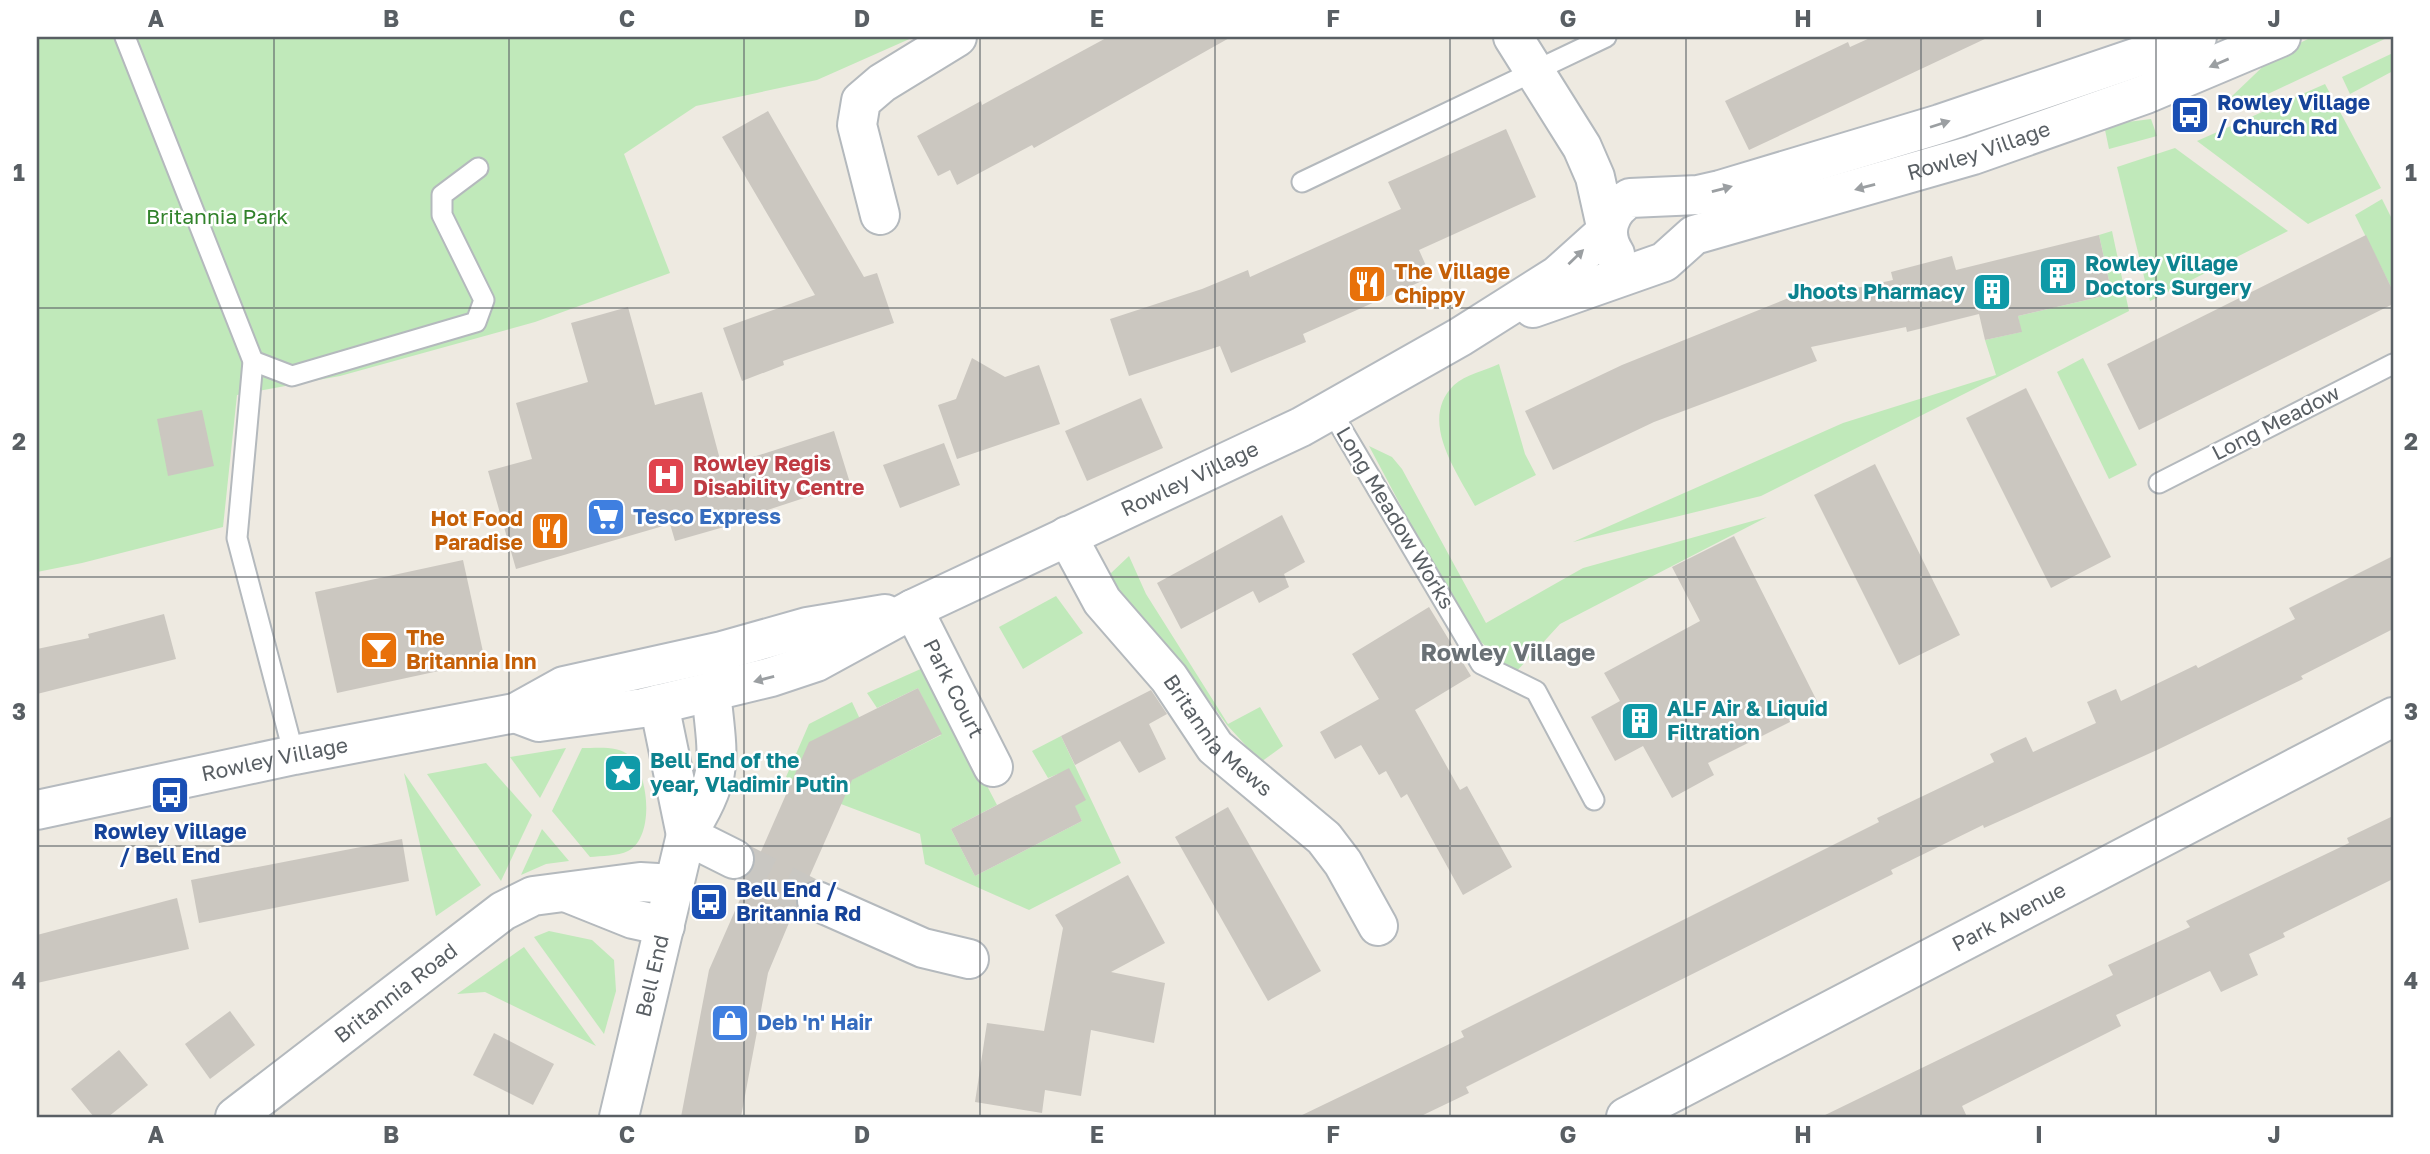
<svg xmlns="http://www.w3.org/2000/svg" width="2430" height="1154" viewBox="0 0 2430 1154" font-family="'Golos Text',sans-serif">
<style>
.green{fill:#c0e9ba}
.building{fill:#cbc7c0}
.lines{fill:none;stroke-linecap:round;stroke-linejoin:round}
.minor-tunnel{stroke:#c9c7c2;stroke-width:38;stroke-dasharray:38 19;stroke-linecap:butt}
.service-casing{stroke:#b4b9bd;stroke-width:23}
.minor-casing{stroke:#b4b9bd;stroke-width:42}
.tertiary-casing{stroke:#b4b9bd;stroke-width:42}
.secondary-casing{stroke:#b5babf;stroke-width:42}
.service{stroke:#fff;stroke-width:19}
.minor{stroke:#fff;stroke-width:38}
.tertiary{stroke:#fff;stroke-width:38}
.secondary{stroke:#fff;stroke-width:38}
.oneway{fill:#9b9fa2}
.grid{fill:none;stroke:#595f64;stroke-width:2;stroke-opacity:0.55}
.labels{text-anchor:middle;stroke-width:5;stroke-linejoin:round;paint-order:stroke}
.transit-label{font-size:21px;font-weight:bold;fill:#164399;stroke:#fff;text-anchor:start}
.street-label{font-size:21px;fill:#595f64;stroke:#fff}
.park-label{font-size:21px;fill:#31822b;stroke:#fff}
.culture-label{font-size:21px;font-weight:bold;fill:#0d838f;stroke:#fff;text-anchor:start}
.food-label{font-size:21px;font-weight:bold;fill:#c56008;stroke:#fff;text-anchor:start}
.health-label{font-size:21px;font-weight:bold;fill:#be3a42;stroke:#fff;text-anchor:start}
.shop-label{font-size:21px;font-weight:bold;fill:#366cbe;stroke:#fff;text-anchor:start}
.quarter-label{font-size:24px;font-weight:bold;fill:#6a7176;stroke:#fff}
.neatline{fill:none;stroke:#595f64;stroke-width:2.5}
.grid-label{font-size:23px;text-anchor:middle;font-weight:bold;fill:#595f64}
</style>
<rect width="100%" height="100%" fill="#eeeae1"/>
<g class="green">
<path d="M37,37H914L817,80L696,106L624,154L670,273L535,322L340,376L237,395L223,527L82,563L37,572Z"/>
<path d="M2312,37H2389L2251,102L2230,98L2275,55Z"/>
<path d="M2393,53V71L2350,94L2342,77Z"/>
<path d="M2325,84L2381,188L2308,224L2197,141Z"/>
<path d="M2151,119L2157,136L2109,149L2104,125Z"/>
<path d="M2175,148L2288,231L2150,301L2117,167Z"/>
<path d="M2382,199L2393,221V291L2355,215Z"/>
<path d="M2112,231L2129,311L1761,496L1573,542L1843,423L1996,375L1985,340L2021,332L2018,316L2112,294L2099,235Z"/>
<path d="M2083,358L2137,465L2109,479L2057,372Z"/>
<path d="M1499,364L1525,454L1536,475L1475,506C1457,472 1418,420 1454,385C1465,375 1486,370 1499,364Z"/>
<path d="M1369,446L1392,457L1402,469L1486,623L1583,568L1767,517L1560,624L1515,673L1481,642L1457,611Z"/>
<path d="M1129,556L1146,594L1228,724L1260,707L1283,746L1261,762L1227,725L1190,674L1131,610L1110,574Z"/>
<path d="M1056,596L1083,633L1023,669L999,627Z"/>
<path d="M925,667L997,805L951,829L975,876L1082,821L1058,774L1048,778L1032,751L1061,736L1121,863L1029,910L925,864L920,834L841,804L786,777L809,724L852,702L859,717L835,788L941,735L918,688L877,708L867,693Z"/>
<path d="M566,748L540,798L510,757Z"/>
<path d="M582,748C597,748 618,745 630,756C649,775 655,837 628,851C618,856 601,856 590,857L552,811Z"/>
<path d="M486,763L532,815L501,881L427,774Z"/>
<path d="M404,773L481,885L436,916Z"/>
<path d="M542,829L569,861L546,864L521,875Z"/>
<path d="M549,931L592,940L614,960L616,991L604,1034L534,937Z"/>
<path d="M524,947L596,1046L485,992L457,994Z"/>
</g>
<g class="building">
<path d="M1108,37H1231L1034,148L1032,145L957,185L950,170L938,176L917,136L981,101L982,105Z"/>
<path d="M1872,37H1989L1749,150L1725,101L1848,42L1850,47Z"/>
<path d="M768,111L864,277L877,273L894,323L783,361L784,365L742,381L723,328L815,295L722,137Z"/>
<path d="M1506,129L1536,197L1419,250L1431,277L1303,334L1306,342L1231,373L1220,346L1129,376L1110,319L1202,289L1248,270L1250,277L1401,209L1388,182Z"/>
<path d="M2099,235L2112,294L2018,316L2022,332L1985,340L1979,314L1907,332L1906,327L1811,347L1817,361L1654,422L1553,470L1525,411L1622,365L1791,297L1793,302L1893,280L1891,272L1952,256L1956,270Z"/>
<path d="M2366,235L2393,291V304L2139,430L2107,364Z"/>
<path d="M628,307L655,405L702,392L722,467L834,431L850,483L737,520L738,523L675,541L670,524L516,569L488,471L532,459L516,403L588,382L571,323Z"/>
<path d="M972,358L1005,377L1039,365L1060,424L957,459L938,405L956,399Z"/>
<path d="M2026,388L2111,557L2051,588L1966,418Z"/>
<path d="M1141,398L1163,448L1087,481L1065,431Z"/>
<path d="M202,410L214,466L168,476L157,419Z"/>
<path d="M944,443L960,485L900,508L883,465Z"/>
<path d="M1875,464L1960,635L1899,665L1814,495Z"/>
<path d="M1282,515L1305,562L1284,574L1289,587L1259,603L1253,591L1181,629L1157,583Z"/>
<path d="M1734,536L1820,707L1708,763L1714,775L1672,798L1643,746L1615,761L1591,717L1620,701L1604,673L1700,621L1672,567Z"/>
<path d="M2393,556V629L2301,676L2303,679L2157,750L1984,828L1983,825L1891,870L1893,874L1466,1087L1469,1093L1419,1117H1298L1464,1037L1461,1031L1879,822L1877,818L1994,762L1990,754L2026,737L2033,752L2096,723L2087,702L2116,689L2121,701L2196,665L2198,668L2295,619L2289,608Z"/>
<path d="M463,560L485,661L337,693L315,592Z"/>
<path d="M1429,607L1471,676L1415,710L1460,790L1467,786L1512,867L1463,895L1407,794L1401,798L1386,771L1379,775L1361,745L1335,759L1320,732L1379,699L1352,654Z"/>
<path d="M164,614L176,659L37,694V649L89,638L88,634Z"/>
<path d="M918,688L942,734L852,780L807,882L797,893L796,906L768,973L741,1117H681L709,970L809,742Z"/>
<path d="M1151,690L1167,714L1149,724L1166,759L1139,773L1120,741L1075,765L1061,736Z"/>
<path d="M1069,768L1086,800L1075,806L1082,821L975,876L951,829Z"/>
<path d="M1228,807L1321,971L1268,1001L1175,837Z"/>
<path d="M2393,816V879L2283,933L2285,937L2249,954L2258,975L2221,992L2210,971L2116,1015L2121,1026L1962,1106L1967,1117H1821L2113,975L2108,965L2190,927L2186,921L2349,843L2347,838Z"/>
<path d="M402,839L409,881L199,923L191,880Z"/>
<path d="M1128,875L1165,943L1111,972L1165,983L1154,1043L1091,1030L1081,1096L1045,1090L1042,1113L975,1102L987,1023L1044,1031L1063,928L1055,915Z"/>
<path d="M177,898L189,949L37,983V935Z"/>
<path d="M230,1011L255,1045L210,1079L185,1044Z"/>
<path d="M494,1033L554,1064L533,1105L473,1075Z"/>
<path d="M119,1050L148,1085L108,1117H94L71,1089Z"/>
</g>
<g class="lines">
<path class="minor-tunnel" d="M734,859L817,901"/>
<g class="service-casing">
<g id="service">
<path d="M125,37L253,361L237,538L294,755"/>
<path d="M1302,182L1606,37"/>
<path d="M253,361L292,376L476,322L484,300L442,215V195L478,168"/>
<path d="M1330,409L1481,664L1536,691L1594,800"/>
<path d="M2159,483L2393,364"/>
</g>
</g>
<g class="minor-casing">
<g id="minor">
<path d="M880,215L857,125L861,101L882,83L957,37"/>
<path id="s1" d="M1067,536L1102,601L1169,678L1215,747L1324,838L1343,863L1378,926"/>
<path id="s2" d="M913,609L993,767"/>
<path d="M686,835L734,859"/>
<path d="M817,901L923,948L969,959"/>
<path id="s3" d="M1626,1117L2393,717"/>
</g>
</g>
<g class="tertiary-casing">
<g id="tertiary">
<path d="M1513,37L1582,147L1595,177L1607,231"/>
<path d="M659,704L686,835"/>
<path d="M568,893L633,919L665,926"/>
<path id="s4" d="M235,1117L503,911L533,896L640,882L675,884"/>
<path id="s5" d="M619,1117L686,835C725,776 718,759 711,692"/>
</g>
</g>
<g class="secondary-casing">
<g id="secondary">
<path d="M1615,254C1601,233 1609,210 1630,198L1698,195L1720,190L1940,124L2197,37"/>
<path id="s6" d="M1533,308L1664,262L1694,235L1973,155L2146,94L2281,37"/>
<path id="s7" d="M515,713L539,722L643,708L771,677L816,662L913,609L1301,427L1460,337L1558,275L1607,231"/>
<path id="s8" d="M37,810L294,755L515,713L564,686L722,651L807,627L885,614"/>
</g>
</g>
<use href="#service" class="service"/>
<use href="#minor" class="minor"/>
<use href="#tertiary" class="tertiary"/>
<use href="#secondary" class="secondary"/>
</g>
<defs><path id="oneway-solid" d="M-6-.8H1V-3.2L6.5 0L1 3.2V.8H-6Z" transform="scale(1.75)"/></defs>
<g class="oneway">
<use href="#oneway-solid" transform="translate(2219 63) rotate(157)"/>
<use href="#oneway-solid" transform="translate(1940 124) rotate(-18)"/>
<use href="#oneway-solid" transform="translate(1865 187) rotate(165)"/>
<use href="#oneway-solid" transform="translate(1722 189) rotate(-15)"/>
<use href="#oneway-solid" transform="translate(1576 257) rotate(-44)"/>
<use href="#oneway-solid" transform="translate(764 679) rotate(165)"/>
</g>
<path class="grid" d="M274,37V1117M509,37V1117M744,37V1117M980,37V1117M1215,37V1117M1450,37V1117M1686,37V1117M1921,37V1117M2156,37V1117M37,308H2393M37,577H2393M37,846H2393"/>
<defs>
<g id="bus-square" transform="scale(2.0125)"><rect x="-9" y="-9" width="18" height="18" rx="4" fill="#1a4fb4" stroke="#fff"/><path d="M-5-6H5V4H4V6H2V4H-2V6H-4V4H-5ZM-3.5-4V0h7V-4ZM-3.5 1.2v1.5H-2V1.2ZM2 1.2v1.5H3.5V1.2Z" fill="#fff"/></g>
<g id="building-square" transform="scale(2.0125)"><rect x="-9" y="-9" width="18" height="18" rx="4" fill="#0f9aa8" stroke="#fff"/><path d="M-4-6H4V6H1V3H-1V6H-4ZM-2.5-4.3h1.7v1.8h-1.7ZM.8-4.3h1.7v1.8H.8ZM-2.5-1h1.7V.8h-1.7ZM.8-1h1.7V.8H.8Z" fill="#fff"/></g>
<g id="restaurant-square" transform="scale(2.0125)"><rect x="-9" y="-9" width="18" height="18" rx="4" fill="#e8710a" stroke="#fff"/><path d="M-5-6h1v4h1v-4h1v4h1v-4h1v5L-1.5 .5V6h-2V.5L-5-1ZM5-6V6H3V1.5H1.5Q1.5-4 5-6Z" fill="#fff"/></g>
<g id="hospital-square" transform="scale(2.0125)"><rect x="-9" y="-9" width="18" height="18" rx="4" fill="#e0444e" stroke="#fff"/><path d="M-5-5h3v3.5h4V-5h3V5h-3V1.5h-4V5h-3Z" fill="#fff"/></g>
<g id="supermarket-square" transform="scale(2.0125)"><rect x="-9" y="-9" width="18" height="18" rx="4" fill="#3f7fe0" stroke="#fff"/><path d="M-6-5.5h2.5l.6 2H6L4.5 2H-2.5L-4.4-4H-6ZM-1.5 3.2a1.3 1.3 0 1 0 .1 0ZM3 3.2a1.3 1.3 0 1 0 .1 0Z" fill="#fff"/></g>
<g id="bar-square" transform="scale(2.0125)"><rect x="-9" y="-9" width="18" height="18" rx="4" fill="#e8710a" stroke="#fff"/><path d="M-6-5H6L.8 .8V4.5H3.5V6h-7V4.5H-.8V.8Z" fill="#fff"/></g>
<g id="sight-square" transform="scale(2.0125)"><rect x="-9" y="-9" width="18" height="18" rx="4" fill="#0f9aa8" stroke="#fff"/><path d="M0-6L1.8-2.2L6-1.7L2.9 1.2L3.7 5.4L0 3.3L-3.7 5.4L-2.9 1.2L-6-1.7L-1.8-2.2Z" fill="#fff"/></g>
<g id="shop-square" transform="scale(2.0125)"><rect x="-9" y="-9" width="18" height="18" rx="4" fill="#3f7fe0" stroke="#fff"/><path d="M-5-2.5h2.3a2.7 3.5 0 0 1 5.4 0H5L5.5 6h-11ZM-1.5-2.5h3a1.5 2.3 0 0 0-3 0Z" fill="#fff"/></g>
</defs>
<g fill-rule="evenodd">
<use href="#bus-square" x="2190" y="115"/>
<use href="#building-square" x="2058" y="276"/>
<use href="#restaurant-square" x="1367" y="284"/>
<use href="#building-square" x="1992" y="292"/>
<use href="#hospital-square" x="666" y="476"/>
<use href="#supermarket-square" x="606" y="517"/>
<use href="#restaurant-square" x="550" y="531"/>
<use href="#bar-square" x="379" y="650"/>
<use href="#building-square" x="1640" y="721"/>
<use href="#sight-square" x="623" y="773"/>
<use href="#bus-square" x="170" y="795"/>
<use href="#bus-square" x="709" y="902"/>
<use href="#shop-square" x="730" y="1023"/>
</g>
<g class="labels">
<g class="transit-label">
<text x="2217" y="110">Rowley Village<tspan x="2217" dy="24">/ Church Rd</tspan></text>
<text x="170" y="839" text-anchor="middle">Rowley Village<tspan x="170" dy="24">/ Bell End</tspan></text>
<text x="736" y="897">Bell End /<tspan x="736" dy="24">Britannia Rd</tspan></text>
</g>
<g class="street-label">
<text dy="7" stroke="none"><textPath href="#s6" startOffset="476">Rowley Village</textPath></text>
<text transform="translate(2276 423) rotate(-27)" y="7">Long Meadow</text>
<text dy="7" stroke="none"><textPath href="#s7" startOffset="726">Rowley Village</textPath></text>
<text transform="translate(1395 518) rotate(59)" y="7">Long Meadow Works</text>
<text dy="7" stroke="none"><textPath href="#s2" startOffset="89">Park Court</textPath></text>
<text dy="7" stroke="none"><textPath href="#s1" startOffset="252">Britannia Mews</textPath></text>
<text dy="7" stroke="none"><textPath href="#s8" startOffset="243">Rowley Village</textPath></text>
<text dy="7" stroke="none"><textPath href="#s3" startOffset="432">Park Avenue</textPath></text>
<text dy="7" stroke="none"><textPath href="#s5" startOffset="145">Bell End</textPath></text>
<text dy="7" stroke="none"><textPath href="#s4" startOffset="203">Britannia Road</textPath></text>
</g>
<g class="park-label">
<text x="217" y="224">Britannia Park</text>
</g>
<g class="culture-label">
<text x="2085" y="271">Rowley Village<tspan x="2085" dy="24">Doctors Surgery</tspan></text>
<text x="1965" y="299" text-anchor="end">Jhoots Pharmacy</text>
<text x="1667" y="716">ALF Air &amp; Liquid<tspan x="1667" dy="24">Filtration</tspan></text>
<text x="650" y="768">Bell End of the<tspan x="650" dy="24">year, Vladimir Putin</tspan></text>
</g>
<g class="food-label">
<text x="1394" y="279">The Village<tspan x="1394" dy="24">Chippy</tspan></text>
<text x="523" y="526" text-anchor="end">Hot Food<tspan x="523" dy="24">Paradise</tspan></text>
<text x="406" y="645">The<tspan x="406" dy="24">Britannia Inn</tspan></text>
</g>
<g class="health-label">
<text x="693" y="471">Rowley Regis<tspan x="693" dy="24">Disability Centre</tspan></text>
</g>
<g class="shop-label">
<text x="633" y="524">Tesco Express</text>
<text x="757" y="1030">Deb 'n' Hair</text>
</g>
<g class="quarter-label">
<text x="1508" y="661">Rowley Village</text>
</g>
</g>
<rect width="2430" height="1154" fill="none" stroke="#ffffff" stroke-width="77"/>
<rect x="38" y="38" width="2354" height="1078" class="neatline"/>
<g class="grid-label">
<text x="156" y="27">A</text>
<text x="391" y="27">B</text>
<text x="627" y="27">C</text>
<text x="862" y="27">D</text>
<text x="1097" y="27">E</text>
<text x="1333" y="27">F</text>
<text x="1568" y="27">G</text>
<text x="1803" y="27">H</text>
<text x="2039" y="27">I</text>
<text x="2274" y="27">J</text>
<text x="19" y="181">1</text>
<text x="2411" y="181">1</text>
<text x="19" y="450">2</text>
<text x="2411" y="450">2</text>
<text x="19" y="720">3</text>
<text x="2411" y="720">3</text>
<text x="19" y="989">4</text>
<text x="2411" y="989">4</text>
<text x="156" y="1143">A</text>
<text x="391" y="1143">B</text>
<text x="627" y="1143">C</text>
<text x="862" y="1143">D</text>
<text x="1097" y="1143">E</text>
<text x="1333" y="1143">F</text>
<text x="1568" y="1143">G</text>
<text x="1803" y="1143">H</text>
<text x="2039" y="1143">I</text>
<text x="2274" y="1143">J</text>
</g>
</svg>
